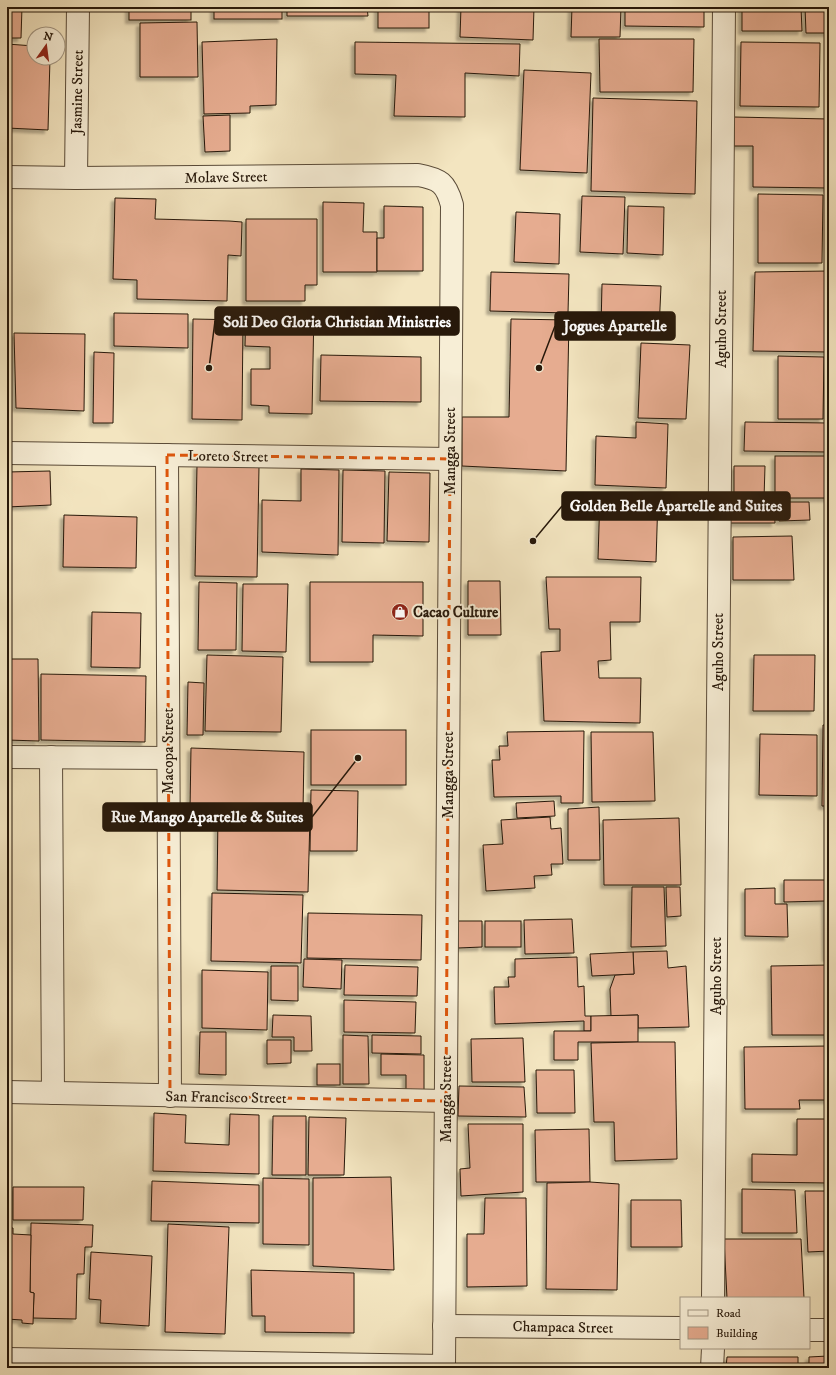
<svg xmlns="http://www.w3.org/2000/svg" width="836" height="1375" viewBox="0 0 836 1375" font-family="'IM FELL DW Pica',serif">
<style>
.building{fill:#e6ac90;stroke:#27180a;filter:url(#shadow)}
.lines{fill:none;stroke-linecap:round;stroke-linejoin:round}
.minor-casing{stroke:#5a4b38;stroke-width:24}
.minor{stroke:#f7eed6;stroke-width:22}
.marked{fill:none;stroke:#de560c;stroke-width:3;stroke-dasharray:8 5;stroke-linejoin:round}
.labels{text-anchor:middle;stroke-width:4;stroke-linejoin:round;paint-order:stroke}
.street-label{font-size:15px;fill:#27180a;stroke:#f7eed6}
.poi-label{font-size:15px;font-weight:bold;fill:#27180a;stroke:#f7eed6;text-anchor:start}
.leader{fill:none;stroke:#27180a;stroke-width:1.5}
.callout-dot{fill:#27180a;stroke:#f7eed6;stroke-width:1.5}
.callout{fill:#27180a;stroke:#27180a;stroke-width:1.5}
.callout-label{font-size:16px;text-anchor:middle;font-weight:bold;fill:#fff}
</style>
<defs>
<filter id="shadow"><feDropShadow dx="-3.5" dy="3.5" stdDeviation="1" flood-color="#0004"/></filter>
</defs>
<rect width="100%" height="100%" fill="#f3e5c0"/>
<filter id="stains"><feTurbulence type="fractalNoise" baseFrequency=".005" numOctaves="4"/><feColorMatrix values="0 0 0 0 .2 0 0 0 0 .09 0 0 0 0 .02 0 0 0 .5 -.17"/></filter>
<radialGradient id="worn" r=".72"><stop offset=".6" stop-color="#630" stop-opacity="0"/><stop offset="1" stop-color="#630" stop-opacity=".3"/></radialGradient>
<g class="building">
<path d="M7,7H22L21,38H7Z"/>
<rect x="129" y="7" width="62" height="13"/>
<rect x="214" y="7" width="68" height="12"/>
<path d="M287,7H367L368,16H287Z"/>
<rect x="378" y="7" width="51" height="21"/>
<path d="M461,7H534L533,40L460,37Z"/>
<path d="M572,7H621L620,37H571Z"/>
<path d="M625,7H704V27L625,26Z"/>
<path d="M742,7H801L802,31H742Z"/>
<path d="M805,7H829V33H806Z"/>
<path d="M197,22L198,77H140V23Z"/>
<path d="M277,39L276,105L250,106V113L204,114L202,42Z"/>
<path d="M599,39H694L693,92H600Z"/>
<path d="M355,42L520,44L519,76L465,73V117L394,116L396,75L355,74Z"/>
<path d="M741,42L820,43L819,107L740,106Z"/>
<path d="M7,44L34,46V58H50L48,130L7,128Z"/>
<path d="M524,70L591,73L587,173L520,170Z"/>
<path d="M593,98L697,101L695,194L591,191Z"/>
<path d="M230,115V151L205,152L203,116Z"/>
<path d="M734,117L829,119V188L753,187V146H734Z"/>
<path d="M758,194L823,195L822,263H758Z"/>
<path d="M582,196L625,197L623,254L580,252Z"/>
<path d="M115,198L156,199L155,219L229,221L242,222L241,256L228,255L227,301L137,299V280L113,279Z"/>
<path d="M323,202L364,203L363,232H377V272H323Z"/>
<path d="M384,206L423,207V271H377V238H384Z"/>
<path d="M628,206L664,207L663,255L627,253Z"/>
<path d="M516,212L560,214L559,264L514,262Z"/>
<path d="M246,219H317V285H305V301H246Z"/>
<path d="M829,271V352L753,351L755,272Z"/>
<path d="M491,272L569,274L568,313L490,311Z"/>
<path d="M602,284L661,286L659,330L601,328Z"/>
<path d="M246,308L314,309L312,414L269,413V406L251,405V369H270V347L245,346Z"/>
<path d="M114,313L188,314V348L114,346Z"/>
<path d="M193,319L243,320L242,420L192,419Z"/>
<path d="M511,319L569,320L566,471L462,466V417H509Z"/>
<path d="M14,333L85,334L84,411L16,408Z"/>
<path d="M641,343L690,345L686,419L638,418Z"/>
<path d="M94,352L114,353L113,423H93Z"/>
<path d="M321,355L421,357V402L320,401Z"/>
<path d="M778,356L824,357L823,419H778Z"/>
<path d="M828,356H829V417H827Z"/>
<path d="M636,422L668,424L666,488L595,485L596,436L636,438Z"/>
<path d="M745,422L829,423V452L744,451Z"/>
<rect x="775" y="456" width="54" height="42"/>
<path d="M197,465L259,467L257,577L195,576Z"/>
<path d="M734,466H765L764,499L734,498Z"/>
<path d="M301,469L339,470L338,555L262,552V500L301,501Z"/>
<path d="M343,470L385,471L384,543L342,542Z"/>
<path d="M50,471L51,505L7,507V472Z"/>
<path d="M389,472L430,473L429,542L387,541Z"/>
<path d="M600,494L658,496L656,562L598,559Z"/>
<path d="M778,502H809L810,520L779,521Z"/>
<path d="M728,503H774L775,523H728Z"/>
<path d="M64,515L137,517L136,568L63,567Z"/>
<path d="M792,536L794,580H733V537Z"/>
<path d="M546,577H641L640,622H610L611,660L598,661L599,678H641L640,723L544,721L541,652L560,651V629H549Z"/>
<path d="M468,581H500L501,635H468Z"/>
<path d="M199,582L237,583L236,650H198Z"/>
<path d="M310,582H423V636L373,635V662H310Z"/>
<path d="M243,584H288L286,652L242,651Z"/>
<path d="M92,612L141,613L140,668L91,667Z"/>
<path d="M207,655L283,657L281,732L205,731Z"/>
<path d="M754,655H815L814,711H753Z"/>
<path d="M7,659H38L39,741L7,740Z"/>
<path d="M41,674L146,676L145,742L41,740Z"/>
<path d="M188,682L204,683L203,735H187Z"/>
<path d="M823,725H829V806H822Z"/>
<rect x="311" y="730" width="95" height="55"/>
<path d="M584,731L583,803H561V796L494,797L492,760H500L499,746H508L507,732Z"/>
<path d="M591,732H653L655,801L592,802Z"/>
<path d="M760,734L817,735V796L759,795Z"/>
<path d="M191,748L304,752L303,811L190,810Z"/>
<path d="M311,790L358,791L357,851H310Z"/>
<path d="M554,801L555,816L517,818L516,803Z"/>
<path d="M599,807L600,860H568V809Z"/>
<path d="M218,815L310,816L308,892L217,890Z"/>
<path d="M550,817L551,829L561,828L563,864H551L552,875L534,876L535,888L486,891L483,845L503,844L501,820Z"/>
<path d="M679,818L681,885H604L603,820Z"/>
<path d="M784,880H829V958H826L825,901L784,902Z"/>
<path d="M632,887H664L666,946L631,947Z"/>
<path d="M666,887H680L681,916L667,917Z"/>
<path d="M775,888V904H787L788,937L745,936V889Z"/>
<path d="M212,893L303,895L301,963L211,961Z"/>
<path d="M308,913L422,915L421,960L307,958Z"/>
<path d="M572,919L574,953L525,954L524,920Z"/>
<path d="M457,921H482V947L458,948Z"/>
<rect x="485" y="921" width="36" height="26"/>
<path d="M667,951L668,968L686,966L689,1027L638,1028V1015L611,1016L610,989L615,975L634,974L633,952Z"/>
<path d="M633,952L634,974L592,976L590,954Z"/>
<path d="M577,957L578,987L584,986L585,1016H591V1031H584V1021L495,1024L494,987H509L508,977H515V959Z"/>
<path d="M304,959L342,960L341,989L303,987Z"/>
<path d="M345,965L418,967L417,996L344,995Z"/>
<path d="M829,965V1035H772L771,966Z"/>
<path d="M271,966H298V1001L271,1000Z"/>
<path d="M202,970L268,972L267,1030L202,1028Z"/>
<path d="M344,1000L416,1002L415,1033L344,1032Z"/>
<path d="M273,1015L311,1016L312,1051H294V1037H272Z"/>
<path d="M638,1015V1042H578V1060H554V1031H591V1016Z"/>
<path d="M200,1032H226V1075L199,1074Z"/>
<path d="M343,1035L368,1036L369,1084H343Z"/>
<path d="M372,1035L421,1036V1054L372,1053Z"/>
<path d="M523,1038L525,1082H472L471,1039Z"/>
<path d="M267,1040H291V1063L267,1064Z"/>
<path d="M638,1042H675L677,1159L615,1161L614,1122H594L591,1043Z"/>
<path d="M829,1046V1100H799L800,1109H745L744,1047Z"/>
<path d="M381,1054L424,1055V1091H406V1075H381Z"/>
<rect x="317" y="1064" width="23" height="21"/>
<path d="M536,1070H574L575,1113H537Z"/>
<path d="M459,1086L524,1087L526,1117L458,1116Z"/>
<path d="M154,1113L186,1115L185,1143L229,1145L230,1114L259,1115V1174L153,1171Z"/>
<path d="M7,1116H10L8,1220H7Z"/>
<path d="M273,1116H306V1175H272Z"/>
<path d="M309,1117L346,1118L344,1175H308Z"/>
<path d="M797,1119H829V1183L752,1182V1154L797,1155Z"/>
<path d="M468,1124H523V1192L461,1196L460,1169L470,1168Z"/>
<path d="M589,1129L590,1182H536L535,1130Z"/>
<path d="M391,1177L394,1270L313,1266V1178Z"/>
<path d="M263,1178L309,1179V1245L263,1244Z"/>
<path d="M152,1181L259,1185V1223L151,1221Z"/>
<path d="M590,1182L619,1184L617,1290L546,1289L547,1183Z"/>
<path d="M13,1187H84L83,1220H13Z"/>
<path d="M742,1189L795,1190L797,1233H742Z"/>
<path d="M805,1191H829V1251L808,1252Z"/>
<path d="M485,1198H526L527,1286L467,1287V1234H484Z"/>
<path d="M631,1200H681L682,1247H631Z"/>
<path d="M31,1223L93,1225L92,1247H85L84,1274H77L76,1319L33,1318L34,1293L30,1292Z"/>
<path d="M168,1224L229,1227L225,1334L165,1332Z"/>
<path d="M7,1228H13V1234L31,1235L30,1292L34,1293L33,1324L22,1323V1320L7,1319Z"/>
<path d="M724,1239H801L804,1298H727Z"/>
<path d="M91,1252L152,1256L149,1326L100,1323L101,1300L89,1299Z"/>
<path d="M251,1270L354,1273V1333L265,1332V1316H252Z"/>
<path d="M828,1356V1368H809V1357Z"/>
<path d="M727,1357H798V1368H726Z"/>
</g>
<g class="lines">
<g class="minor-casing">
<g id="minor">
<path d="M7,177L76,178L418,175C440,179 446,183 452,205L444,1368"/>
<path d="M76,178L78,7"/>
<path d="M7,453L450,459"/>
<path d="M167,455L170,1096"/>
<path d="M7,757L168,758"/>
<path d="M51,757L53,1093"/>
<path d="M7,1092L446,1101"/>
<path d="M713,1298L724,7"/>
<path d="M444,1326L681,1328"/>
<path d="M809,1330H829"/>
<path d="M7,1359L444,1366"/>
<path d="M712,1368L713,1348"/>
</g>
</g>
<use href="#minor" class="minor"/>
</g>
<path class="marked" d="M167,455L450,459L446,1101L170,1096Z"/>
<defs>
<g id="shop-disc" transform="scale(0.9)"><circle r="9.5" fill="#8f2418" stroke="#f7eed6"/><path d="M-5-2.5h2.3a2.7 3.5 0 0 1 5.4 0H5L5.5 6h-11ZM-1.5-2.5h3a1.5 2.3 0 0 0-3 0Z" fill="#fff"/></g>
</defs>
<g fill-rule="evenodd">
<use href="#shop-disc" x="400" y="612"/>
</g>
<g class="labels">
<g class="street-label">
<text transform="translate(77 92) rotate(-89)" y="5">Jasmine Street</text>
<text transform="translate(226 177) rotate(-1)" y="5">Molave Street</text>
<text transform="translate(721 329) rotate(-90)" y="5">Aguho Street</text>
<text transform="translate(450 451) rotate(-90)" y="5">Mangga Street</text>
<text transform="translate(228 456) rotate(1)" y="5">Loreto Street</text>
<text transform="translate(718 652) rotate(-90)" y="5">Aguho Street</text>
<text transform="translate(168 751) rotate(-90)" y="5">Macopa Street</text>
<text transform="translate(448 775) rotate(-90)" y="5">Mangga Street</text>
<text transform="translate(716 976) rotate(-90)" y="5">Aguho Street</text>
<text transform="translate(226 1097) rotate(1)" y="5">San Francisco Street</text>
<text transform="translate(446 1099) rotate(-90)" y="5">Mangga Street</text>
<text transform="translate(563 1327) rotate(1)" y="5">Champaca Street</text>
</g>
<g class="poi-label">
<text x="413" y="617">Cacao Culture</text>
</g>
</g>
<path class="leader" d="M209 368L215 321M539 368L555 326M533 541L562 506M358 758L312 817"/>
<g class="callout-dot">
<circle cx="209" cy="368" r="4"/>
<circle cx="539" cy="368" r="4"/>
<circle cx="533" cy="541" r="4"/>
<circle cx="358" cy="758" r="4"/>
</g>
<g class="callout">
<rect x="215" y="307" width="244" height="28" rx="4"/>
<rect x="555" y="312" width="120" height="28" rx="4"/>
<rect x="562" y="492" width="228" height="28" rx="4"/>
<rect x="103" y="803" width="209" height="28" rx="4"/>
</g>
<g class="callout-label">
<text x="337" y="327">Soli Deo Gloria Christian Ministries</text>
<text x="615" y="331">Jogues Apartelle</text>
<text x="676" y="511">Golden Belle Apartelle and Suites</text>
<text x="207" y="822">Rue Mango Apartelle &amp; Suites</text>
</g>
<rect width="836" height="1375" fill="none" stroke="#f3e5c0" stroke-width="24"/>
<rect x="8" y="8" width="820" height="1359" fill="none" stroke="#27180a" stroke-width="2"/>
<rect x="12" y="12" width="812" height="1351" fill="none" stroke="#27180a"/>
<rect x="680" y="1297" width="130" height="52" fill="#f7eed6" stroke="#a49884"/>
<rect x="688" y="1310" width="20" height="6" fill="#f7eed6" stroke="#a49884"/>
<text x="716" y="1317" font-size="12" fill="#27180a">Road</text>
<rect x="688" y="1327" width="20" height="12" fill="#e6ac90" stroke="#a49884"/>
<text x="716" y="1337" font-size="12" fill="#27180a">Building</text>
<g transform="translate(46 46) rotate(14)"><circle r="19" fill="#f7eed6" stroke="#a49884"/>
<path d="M0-3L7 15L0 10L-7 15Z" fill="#8f2418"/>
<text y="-6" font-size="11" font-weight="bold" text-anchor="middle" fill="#27180a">N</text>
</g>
<rect width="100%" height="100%" filter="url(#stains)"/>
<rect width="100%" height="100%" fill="url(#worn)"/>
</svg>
